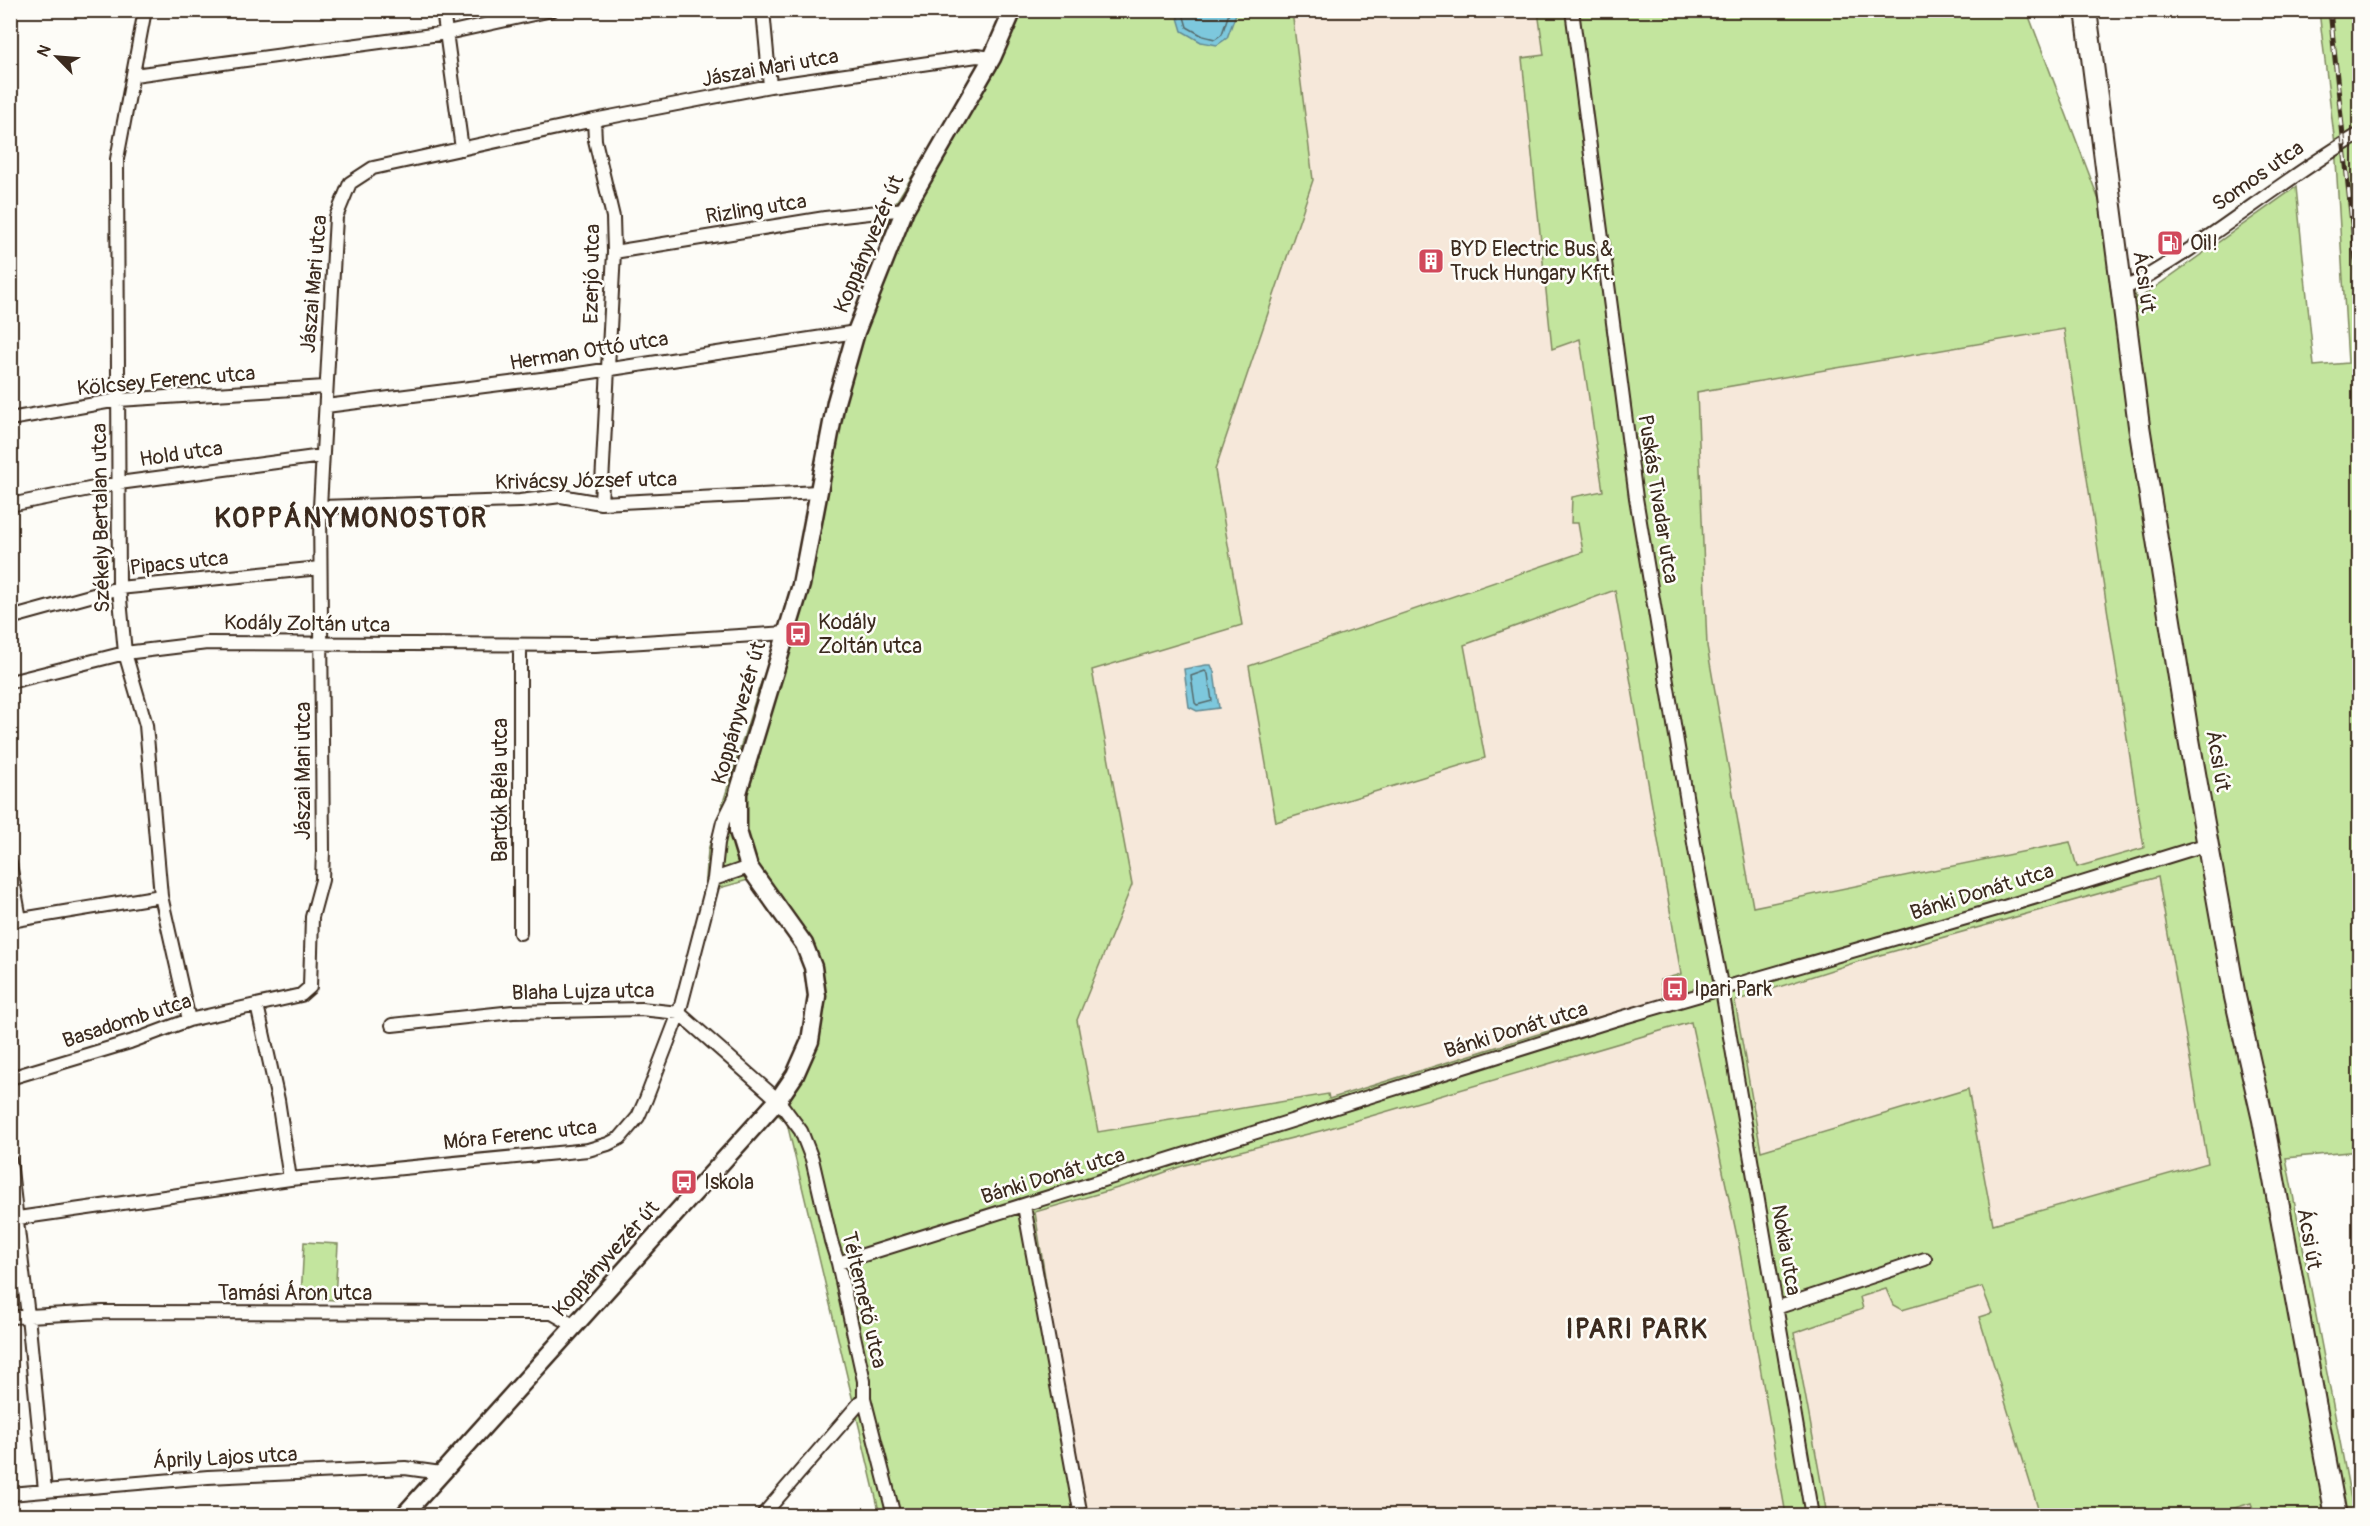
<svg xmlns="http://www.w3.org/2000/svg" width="2370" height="1526" font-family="Pangolin,sans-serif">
	<rect width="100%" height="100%" fill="#fdfcf7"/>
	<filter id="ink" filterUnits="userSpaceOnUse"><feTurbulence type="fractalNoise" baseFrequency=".0167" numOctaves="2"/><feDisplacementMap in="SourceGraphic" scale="12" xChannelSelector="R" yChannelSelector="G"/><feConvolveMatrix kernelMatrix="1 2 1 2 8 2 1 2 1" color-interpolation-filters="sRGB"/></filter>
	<g filter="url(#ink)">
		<path fill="#f6e8da" d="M1292,11h246l6,44 -22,3 30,290 28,-9 23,152 -32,32h7l6,29 -334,114 214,-21 151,-55 56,322 -1,7 11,55 -17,25 -129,36 -206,64 -1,-5 -231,38 -20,-112 55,-135 -40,-215 149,-45 -26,-155 98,-290z
			M2064,329l80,519 -67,19 -7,-25 -317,65 -46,-261 -10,-254z
			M2158,877l50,286 -216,61 -24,-135 -208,62 -25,-150 131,-42z
			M1691,1022l47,219 48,274h-701l-50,-303 100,-29 50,-18 135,-34z
			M1982,1287l10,26 -12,4 60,198h-213l-33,-182 69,-24 -4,-12 27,-9 7,17 9,5z
			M2252,1503l3,12 -43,1z"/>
		<path fill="#c3e59e" stroke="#7f885e" stroke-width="1.5" fill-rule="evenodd" d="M1006,11h286l21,169 -98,290 27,155 -150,45 40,215 -55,135 21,112 230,-38 1,5 206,-64 129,-36 -4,-19 21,-6 -66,-384 -151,55 21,113 -209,64 -27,-156 334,-114 -5,-29h-7l1,-26 31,-6 -23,-152 -28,10 -30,-291 22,-3 -6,-44h489l110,289 159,-113 18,179 34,-3 -13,-219 -16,-133h37l4,30 -1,1110 -73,7 68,357h-99l-4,-12 -39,12h-135l-3,-7 -25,7h-9l-61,-198 13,-4 -10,-26 -80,23 -9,-5 -7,-16 -26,8 3,12 -69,24 33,182h-41l-48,-274 -47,-219 -371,109 -135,34 -50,18 -100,29 25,162 25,141h-205l-93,-392 -23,-21c9,-10 20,-20 28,-31 21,-31 25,-92 6,-124 -14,-24 -34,-45 -50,-67l-43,12 3,-42 51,-162 30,-76 31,-177 24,-89 52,-144 84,-134zM2064,329l80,519 -67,19 -7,-25 -317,65 -46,-261 -10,-254zM2158,877l50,286 -215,61 -25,-135 -207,62 -26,-150 131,-42z
			M304,1242l34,2 -3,56 -34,-2z"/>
		<path fill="#7dc8dd" stroke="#638991" stroke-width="1.5" d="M1176,11v-1l61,1 -10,27 -10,7 -16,-3 -19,-11z
			M1206,665h5l3,7 5,36 -22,3 -8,-4 -5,-38z"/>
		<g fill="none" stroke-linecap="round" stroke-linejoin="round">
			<path stroke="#55696a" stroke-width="1.5" d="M1182,10l5,17 16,9 12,3 7,-5 8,-24
				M1205,671l3,3 4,27 -15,4 -2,-2 -4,-27z"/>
			<defs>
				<path id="street" d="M145,10l-28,149 2,429 6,65 21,72 15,171 28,124
					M443,10l19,139
					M763,10l7,76
					M1572,10l64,488 60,357 26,135 90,526
					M134,75l313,-42 105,-23
					M594,120l1,20 18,77 1,35 -13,251
					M614,252l211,-34 80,-9
					M2120,291c85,-44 157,-109 240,-157
					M326,406l239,-30 291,-44
					M10,419l108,-19 207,-13
					M10,505l109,-22 203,-27
					M320,507l200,-6 41,-5 40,7 217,-11
					M10,618l109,-30 201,-20
					M10,682l115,-29 82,-10 388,2 192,-12
					M10,864l10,55
					M714,879l35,-12
					M10,921l151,-25
					M520,933v-287
					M257,1005l21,95 12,79
					M392,1025l121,-13 128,-3 38,4 99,87 23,31 11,28 19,82 7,22 26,118v17l30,118
					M10,1078l120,-36 59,-22 112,-25 9,-8 2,-70 10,-37 1,-29 -3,-344 16,-290 14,-34 23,-15 221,-48 176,-34 207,-30 15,2
					M10,1161l18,155 17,174
					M1024,1206l57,310
					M18,1218l272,-39 298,-29 20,-6 12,-6 18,-21 8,-18 33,-86 35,-134 4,-36 5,-21 13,-26
					M838,1263l779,-244 387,-112 204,-63
					M1776,1308l149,-49
					M10,1317l93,-5 449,1 23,13
					M10,1494l198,-17 197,-9 36,5
					M762,1516l102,-118"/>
				<path id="secondary" d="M403,1516l375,-416 17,-25 15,-34 7,-45 -4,-29 -9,-23 -55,-77 -11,-36v-38l63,-208 35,-183 20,-70 49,-123 87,-151 21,-48"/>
				<path id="primary" d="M2086,10l53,416 49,308 47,263 28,123 73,396"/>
			</defs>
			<use href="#street" stroke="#3b2a1e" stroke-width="16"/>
			<use href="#secondary" stroke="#3b2a1e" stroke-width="21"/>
			<use href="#primary" stroke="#3b2a1e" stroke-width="24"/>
			<use href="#street" stroke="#fdfcf7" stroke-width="12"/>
			<use href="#secondary" stroke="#fdfcf7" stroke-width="16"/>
			<use href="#primary" stroke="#fdfcf7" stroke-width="20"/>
			<defs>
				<path id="rail" d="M2330,10l30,291"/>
			</defs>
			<use href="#rail" stroke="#3b2a1e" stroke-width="5"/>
			<use href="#rail" stroke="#fdfcf7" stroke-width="3" stroke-dasharray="9" stroke-linecap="butt"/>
		</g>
	</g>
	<defs>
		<symbol id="fuel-square" viewBox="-11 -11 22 22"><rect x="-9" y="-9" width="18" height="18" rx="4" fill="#d1495b" stroke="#fdfcf7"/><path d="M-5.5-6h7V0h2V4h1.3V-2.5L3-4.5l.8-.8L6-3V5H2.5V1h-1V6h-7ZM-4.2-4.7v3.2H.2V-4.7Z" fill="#fff"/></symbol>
		<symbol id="building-square" viewBox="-11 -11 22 22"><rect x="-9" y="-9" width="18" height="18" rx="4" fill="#d1495b" stroke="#fdfcf7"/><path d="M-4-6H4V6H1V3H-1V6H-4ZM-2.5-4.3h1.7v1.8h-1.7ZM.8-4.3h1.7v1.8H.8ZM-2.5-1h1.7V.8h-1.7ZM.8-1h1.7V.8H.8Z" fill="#fff"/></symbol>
		<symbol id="bus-square" viewBox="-11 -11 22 22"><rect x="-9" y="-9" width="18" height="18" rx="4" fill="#d1495b" stroke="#fdfcf7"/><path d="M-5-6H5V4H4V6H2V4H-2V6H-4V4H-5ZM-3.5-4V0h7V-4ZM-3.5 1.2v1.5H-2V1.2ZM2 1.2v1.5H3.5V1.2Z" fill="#fff"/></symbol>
	</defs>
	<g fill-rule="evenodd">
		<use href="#fuel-square" x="2155" y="228" width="30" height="30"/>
		<use href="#building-square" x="1416" y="246" width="30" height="30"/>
		<use href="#bus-square" x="783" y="619" width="30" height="30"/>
		<use href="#bus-square" x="1660" y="974" width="30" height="30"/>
		<use href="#bus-square" x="669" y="1167" width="30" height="30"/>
	</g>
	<g text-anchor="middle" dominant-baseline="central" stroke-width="5" stroke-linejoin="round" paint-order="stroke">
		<g font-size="21" fill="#3b2a1e" stroke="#fdfcf7">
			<text transform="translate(770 68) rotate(-10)">Jászai Mari utca</text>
			<text transform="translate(2258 176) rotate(-35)">Somos utca</text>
			<text transform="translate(756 209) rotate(-9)">Rizling utca</text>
			<text transform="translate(869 244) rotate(-67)">Koppányvezér út</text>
			<text transform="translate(592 274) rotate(-89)">Ezerjó utca</text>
			<text transform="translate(2144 282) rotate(82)">Ácsi út</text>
			<text transform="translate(314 284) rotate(-85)">Jászai Mari utca</text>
			<text transform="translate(589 351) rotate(-9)">Herman Ottó utca</text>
			<text transform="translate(166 381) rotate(-5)">Kölcsey Ferenc utca</text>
			<text transform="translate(181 454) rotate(-8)">Hold utca</text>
			<text transform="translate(586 481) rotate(-1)">Krivácsy József utca</text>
			<text transform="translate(1658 499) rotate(81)">Puskás Tivadar utca</text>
			<text transform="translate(101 518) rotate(-91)">Székely Bertalan utca</text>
			<text transform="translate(179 563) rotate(-6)">Pipacs utca</text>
			<text transform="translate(307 624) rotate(1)">Kodály Zoltán utca</text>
			<text transform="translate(739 713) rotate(-74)">Koppányvezér út</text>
			<text transform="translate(2218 761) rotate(80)">Ácsi út</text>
			<text transform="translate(303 771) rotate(-90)">Jászai Mari utca</text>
			<text transform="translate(500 790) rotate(-90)">Bartók Béla utca</text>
			<text transform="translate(1982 892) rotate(-17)">Bánki Donát utca</text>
			<text transform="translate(583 992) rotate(-1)">Blaha Lujza utca</text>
			<text transform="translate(127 1021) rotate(-18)">Basadomb utca</text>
			<text transform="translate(1516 1030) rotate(-17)">Bánki Donát utca</text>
			<text transform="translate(520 1135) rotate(-6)">Móra Ferenc utca</text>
			<text transform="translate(1053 1176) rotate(-17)">Bánki Donát utca</text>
			<text transform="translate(2309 1239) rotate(80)">Ácsi út</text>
			<text transform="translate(1786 1250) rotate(80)">Nokia utca</text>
			<text transform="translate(606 1259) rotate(-48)">Koppányvezér út</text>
			<text x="295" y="1293">Tamási Áron utca</text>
			<text transform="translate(864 1300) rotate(77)">Téltemető utca</text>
			<text transform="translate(225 1458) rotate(-3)">Áprily Lajos utca</text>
		</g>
		<g font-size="21" fill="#3b2a1e" stroke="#fdfcf7" text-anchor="start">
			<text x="2190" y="243">Oil!</text>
			<text x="1450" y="249">BYD Electric Bus &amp;<tspan x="1450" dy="24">Truck Hungary Kft.</tspan></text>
			<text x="818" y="622">Kodály<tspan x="818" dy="24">Zoltán utca</tspan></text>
			<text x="1694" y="989">Ipari Park</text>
			<text x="704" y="1182">Iskola</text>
		</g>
		<g font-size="27" font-weight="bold" letter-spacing="1.5" fill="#3b2a1e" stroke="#fdfcf7">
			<text x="351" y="518">KOPPÁNYMONOSTOR</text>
			<text x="1637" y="1329">IPARI PARK</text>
		</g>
	</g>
	<rect width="2370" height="1526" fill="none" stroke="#fdfcf7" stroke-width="36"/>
	<rect x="18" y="18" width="2334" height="1490" fill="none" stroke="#3b2a1e" stroke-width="2" filter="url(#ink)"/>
	<g transform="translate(57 57) rotate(295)" stroke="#fdfcf7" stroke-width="4.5" paint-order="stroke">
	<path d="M0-4.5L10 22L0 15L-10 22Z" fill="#3b2a1e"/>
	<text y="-9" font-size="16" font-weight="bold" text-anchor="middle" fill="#3b2a1e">N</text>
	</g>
</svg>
